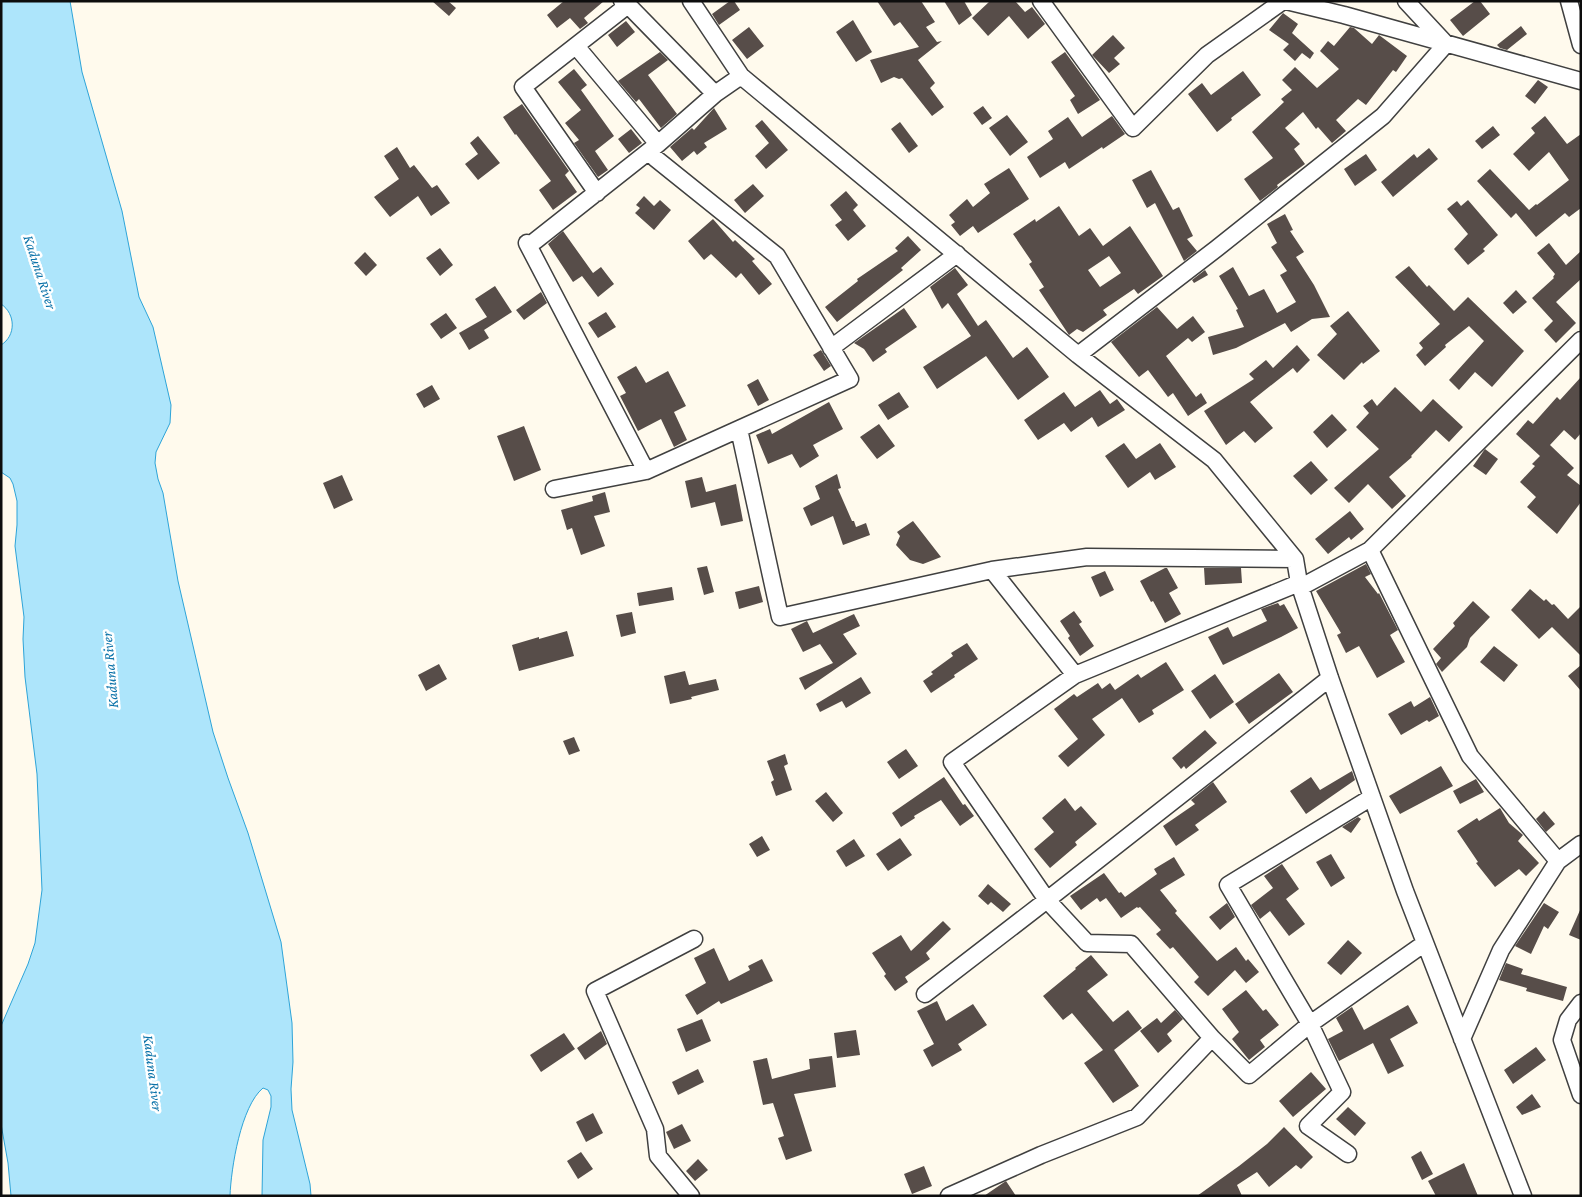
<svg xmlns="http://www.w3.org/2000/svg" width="1582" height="1197" font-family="'Crimson Pro',serif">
	<rect width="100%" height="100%" fill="#fffaed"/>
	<path fill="#ade5fb" stroke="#2ea4d8" d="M1,1h69l12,71 40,139 17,86 14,30 18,78 -1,18 -14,29 -1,11 3,16 5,14 15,88 35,151 15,46 20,55 33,109 11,81 1,39 -2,27 1,21 18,74 1,12h-49l1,-56 8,-33v-11l-3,-6 -5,-2c-22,18 -32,80 -33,108h-219l-3,-33 -7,-39v-98l27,-62 7,-21 7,-53 -5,-116 -12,-97 -2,-38 1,-22 -9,-71 2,-21v-24l-4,-17 -3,-6 -9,-6v-127c15,-9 15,-31 0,-41z"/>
	<path fill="#574d49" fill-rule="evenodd" d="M432,1h16l8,7 -7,8z
		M564,1h40l-20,17 4,5 -8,6 -10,-11 -13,10 -10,-13z
		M730,1h4l6,9 -21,15 -7,-11z
		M877,1h44l14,21 -9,5 11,15 5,-1 -24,19 17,23 -5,5 14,19 -12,9 -30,-38 -3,1 -5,-2 -13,6 -11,-23 49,-13 -19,-25 -6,4z
		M944,1h20l8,14 -13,10z
		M990,1h25l10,11 7,-5 13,17 -17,15 -19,-23 -21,20 -16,-18z
		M1475,1h5l10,13 -27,22 -13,-16z
		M1283,13l15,11 -6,9 22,20 -4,6 -8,-6 -7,8 -12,-11 6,-6 -20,-14z
		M853,20l19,32 -16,10 -20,-30z
		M626,21l9,11 -18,15 -9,-12z
		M1521,26l6,8 -20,16 -7,-2 -3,-3z
		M749,27l15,19 -17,13 -15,-19z
		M1350,27l4,1 18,16 7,-9 28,21 -11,16 -3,-2 -27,35 -8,-6 -22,21 10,11 -14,12 -14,-16 -2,2 -13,-17 -18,16 15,16 -6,5 11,15 -28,21 1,2 -18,14 -16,-22 29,-21 -21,-26 32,-30 -3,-3 11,-9 -10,-10 13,-13 22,21 22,-19 -19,-18 8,-10 6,5z
		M1113,35l12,13 -11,10 6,6 -11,9 -17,-18z
		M660,52l8,8 -20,15 29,39 -16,14 -22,-29 -3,3 -18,-21z
		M1065,52l35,48 -22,14 -8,-14 5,-4 -24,-34z
		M574,69l13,16 -6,5 33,46 -19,15 13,19 -10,7 -24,-34 5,-3 -14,-17 16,-13 -23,-28z
		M1243,71l18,24 -30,23 1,2 -15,12 -29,-38 14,-11 9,12z
		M1538,80l10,7 -13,17 -10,-8z
		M522,104l47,67 -4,4 12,17 -24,18 -14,-20 12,-9 -35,-47 -1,1 -12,-18z
		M983,106l9,12 -10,7 -9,-12z
		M714,108l13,21 -23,14 3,4 -10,8 -3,-4 -12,10 -12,-14 22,-19 2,2z
		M1007,115l21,27 -18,14 -21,-28z
		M1112,116l13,18 -22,15 -1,-2 -33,22 -4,-7 -25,16 -13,-21 26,-18 -5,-8 20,-14 14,20z
		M1545,116l22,28 14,-10v74l-12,9 -4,-4 -29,24 -20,-24 -5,5 -34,-37 13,-12 39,41 7,-6 1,1 32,-25 -20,-28 -20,19 -16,-17 22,-21 -4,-5z
		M762,120l26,30 -22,19 -11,-13 14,-13 -14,-17z
		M900,122l18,24 -9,7 -18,-24z
		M1493,126l7,9 -18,14 -7,-8z
		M631,129l11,14 -13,10 -11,-14z
		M478,136l22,27 -22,17 -13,-16 13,-10 -8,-11z
		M397,147l13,21 4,-3 18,23 5,-3 13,18 -19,13 -13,-20 -28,21 -16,-20 25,-18 -15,-23z
		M1429,148l9,11 -45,38 -12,-15 33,-28 3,4z
		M1366,154l11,16 -22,16 -11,-17z
		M1009,168l20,31 -51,34 -5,-7 -13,10 -9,-11 4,-3 -6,-7 18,-16 6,8 17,-14 -6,-9z
		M1151,170l22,40 6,-3 14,29 -6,3 10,12 -13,10 -29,-58 -8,5 -15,-28z
		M753,184l11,12 -19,17 -11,-13z
		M846,191l12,14 -5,5 13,16 -18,15 -13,-16 7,-5 -12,-15z
		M644,196l10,10 6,-6 11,10 -17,20 -19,-17 5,-5 -4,-3z
		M1468,200l30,35 -15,14 2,2 -17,14 -14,-16 14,-15 -21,-25 10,-8 4,5z
		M1059,206l20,30 11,-8 13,18 27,-20 33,50 -25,18 -4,-5 -31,21 4,5 -24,17 -6,-3 -8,6 -30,-45 5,-3 -15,-23 3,-2 -19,-28 22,-15 1,3zM1109,256l12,17 -21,14 -12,-17z
		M1285,214l8,16 -3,1 14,21 -8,5 18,28 16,32 -18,2 -21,13 -6,-9 -49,25 -23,7 -5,-18 36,-10 -8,-17 2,-1 -19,-33 14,-9 16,29 15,-7 13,24 19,-11 -16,-27 7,-4 -16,-24 6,-4 -10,-19z
		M713,219l20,23 2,-2 20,19 -3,2 20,23 -13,11 -18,-22 -5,5 -25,-24 -7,6 -16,-19z
		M563,231l30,42 8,-6 13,17 -16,13 -16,-21 -9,6 -25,-38z
		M908,236l13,14 -20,18 2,2 -66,52 -12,-15 33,-26 -1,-2 41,-28 -3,-3z
		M1549,243l17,22 15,-14v28l-25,23 20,21 -20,20 -12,-13 9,-9 -21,-23 22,-20 -1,-1 2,-3 -18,-21z
		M440,248l13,17 -13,11 -14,-18z
		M365,252l12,13 -11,11 -12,-13z
		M1409,266l18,21 2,-2 25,26 14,-14 56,54 -32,36 -17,-15 -16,18 -10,-10 35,-39 -15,-15 -24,19 1,2 -21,19 -9,-11 7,-7 -4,-5 21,-19 -45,-47z
		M955,268l13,17 -11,9 21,32 8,-6 27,38 14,-11 22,30 -31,23 -32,-44 -49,33 -14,-22 48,-31 -23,-33 -6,6 -12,-22z
		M1205,270l3,5 -14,8 -2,-3z
		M495,286l17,26 -28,18 5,8 -20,12 -10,-17 28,-16 -12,-18z
		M1516,290l11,12 -14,12 -10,-11z
		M541,292l6,11 -23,17 -8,-10z
		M1157,307l20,22 16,-13 12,16 -13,10 -4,-4 -22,18 30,41 5,-4 6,10 -19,13 -15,-23 -5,4 -20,-27 -9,7 -28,-35z
		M904,308l13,19 -32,22 2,3 -14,10 -9,-13 -10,-6z
		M1348,311l32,40 -17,13 -1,-2 -18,18 -27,-25 20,-21 -7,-8z
		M606,312l10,15 -18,11 -10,-15z
		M446,313l11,15 -16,11 -11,-15z
		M1297,345l13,15 -13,13 -4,-5 -43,34 23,26 -18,15 -11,-12 -18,14 -22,-34 50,-32 -5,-5 17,-14 7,8z
		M821,350l10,16 -7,5 -11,-16z
		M636,366l10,17 22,-12 18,35 -12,6 13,28 -13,7 -13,-28 -23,12 -18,-35 6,-3 -9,-16z
		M1581,377v56l-6,7 -11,-10 -14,15 24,23 -7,7 14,11v16l-24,32 -30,-27 9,-10 -16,-15 15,-16 -3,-2 8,-8 -24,-22 12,-14 5,4 24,-27 3,3z
		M758,379l11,21 -11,6 -11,-21z
		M432,385l8,14 -16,9 -8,-14z
		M1395,387l26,25 12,-13 30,28 -14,15 -13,-12 -25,26 1,1 -23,20 17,19 -14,13 -24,-25 -19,19 -15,-15 45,-39 -23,-22 13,-14 -6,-7 9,-7 5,7z
		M1100,390l10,14 7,-5 8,11 -27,17 -6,-10 -21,15 -7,-9 -26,17 -14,-20 40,-28 11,15z
		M899,392l10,15 -21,13 -10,-15z
		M829,402l14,27 -30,16 6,11 -19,12 -8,-14 -24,10 -12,-29 14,-6 2,5z
		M1332,414l15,16 -20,18 -14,-16z
		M879,424l16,22 -18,13 -17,-22z
		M524,426l17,44 -27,11 -17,-45z
		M1124,443l12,16 24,-16 16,24 -21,13 -5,-8 -22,16 -23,-32z
		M1485,449l13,10 -12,16 -13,-9z
		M1311,461l17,19 -17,15 -18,-19z
		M837,474l4,14 -3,1 14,32h2l2,6 10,-4 4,12 -27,10 -10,-29 -22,10 -8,-18 17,-9 -5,-13z
		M342,475l11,25 -19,9 -11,-26z
		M702,477l4,15 30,-8 7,37 -22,5 -6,-24 -24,6 -6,-27z
		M605,492l5,20 -16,4 11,30 -24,9 -9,-27 -5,2 -6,-20 32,-9 -1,-5z
		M1350,511l14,18 -13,11 -2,-3 -21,17 -13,-15z
		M913,521l28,36 -18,7 -13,-4 -14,-15 4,-9 -3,-4z
		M1366,564l5,10 -6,3 13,17 1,-1 19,37 -8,5 15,27 -28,16 -18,-32 -13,7 -9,-18 4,-2 -25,-42z
		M707,566l7,26 -10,3 -7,-27z
		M1165,568h2l11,20 -9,5 12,21 -16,9 -12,-22 -2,1 -11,-21z
		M1204,568h37l1,15 -37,2z
		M1105,571l9,19 -14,7 -9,-20z
		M759,586l4,16 -24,7 -4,-17z
		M672,587l2,13 -35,6 -2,-13z
		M1530,589l14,12 2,-2 6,6 2,-1 14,15 13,-13v50l-29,-29 -13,12 -28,-29z
		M1473,601l17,16 -20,21 -3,9 -25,25 -6,-8 5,-6 -8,-9 22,-23 -2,-3z
		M1278,603l2,3 4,-2 14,24 -17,9 -58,28 -15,-28 20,-10 5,10 34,-16 -6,-12z
		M1074,611l8,11 -3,2 15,22 -14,10 -12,-18 2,-2 -10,-15z
		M632,612l4,21 -15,4 -5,-22z
		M854,614l6,12 -17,8 14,20 -52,36 -6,-12 34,-15 -13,-19 -17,8 -12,-23 16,-8 6,12z
		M567,631l7,25 -55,15 -7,-26 27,-8v2z
		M967,643l11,16 -24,16 1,2 -24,16 -8,-12 10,-7 -2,-2 22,-16 -2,-3z
		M1494,646l24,19 -14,17 -24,-20z
		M1166,662l18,28 -32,20 2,4 -15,9 -17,-25 -30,21 13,16 -37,32 -10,-11 20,-17 -24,-30 20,-15 3,3 21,-14 4,6 8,-6 5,7 23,-16 3,4z
		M439,664l8,15 -21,12 -8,-16z
		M1581,665v26l-13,-15z
		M685,671l4,14 27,-6 3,11 -28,7 1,2 -22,5 -6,-28z
		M1279,673l14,19 -44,32 -14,-20z
		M1215,674l19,28 -24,17 -19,-28z
		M861,677l10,16 -25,15 -4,-7 -22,11 -4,-8z
		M1430,697l9,19 -10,6 -2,-2 -26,15 -13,-21 23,-13 3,6z
		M1205,730l12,13 -31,26 -2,-3 -3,3 -9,-11z
		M574,737l6,14 -11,4 -6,-14z
		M906,749l12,17 -19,13 -12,-17z
		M785,754l3,10 -4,2 8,24 -16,6 -5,-14 3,-2 -7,-19z
		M1441,766l12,20 -53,28 -11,-18z
		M1352,771l3,9 -49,34 -16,-23 21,-14 9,13z
		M944,777l19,28 2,-1 9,12 -14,10 -19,-26 -27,16 1,2 -14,9 -9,-14z
		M1476,779l8,13 -24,12 -7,-13z
		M1213,782l14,20 -32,23 4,5 -23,16 -13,-20 32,-22 -4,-4z
		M826,792l17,21 -10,9 -18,-21z
		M1065,798l10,13 6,-5 16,18 -22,18 2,3 -27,23 -16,-19 20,-17 -12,-14z
		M1500,808l9,15 14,12 -5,6 21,22 -13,13 -7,-7 -24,18 -19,-24 2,-1 -21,-31 20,-13 2,3z
		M1544,811l11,13 -9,8 -10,-13z
		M1358,817l3,2 -10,14 -9,-6z
		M762,836l8,14 -13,7 -8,-13z
		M900,838l12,17 -24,16 -12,-17z
		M854,839l11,17 -19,11 -10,-16z
		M1331,854l14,24 -14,9 -15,-25z
		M1174,857l11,18 -25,15 17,21 -2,2 42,48 19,-14 10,14 2,-2 11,13 -13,11 -11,-13 -27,26 -14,-14 5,-5 -26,-30 -3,2 -14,-15 5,-4 -21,-23 -2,1 -1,-1 -16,11 -15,-20 -6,4 -3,-4 -16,12 -11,-14 34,-23 15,20 2,-1 4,5 32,-23 -3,-5z
		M1282,864l17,25 -13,10 19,25 -16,12 -19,-25 -10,8 -9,-14 22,-17 -9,-12z
		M988,884l23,20 -8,8 -12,-10 -3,3 -10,-9z
		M1227,903l8,14 -15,13 -11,-13z
		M1544,903l15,9 -11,17 -4,-3 -13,28 -16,-8z
		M1581,908v32l-12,-5z
		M943,921l8,8 -25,24 4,6 -25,18 3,5 -13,9 -11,-15 2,-2 -14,-21 29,-18 10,16z
		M1348,940l14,13 -21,22 -14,-12z
		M714,948l15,33 21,-11 -2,-4 14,-7 11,22 -52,23 -2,-3 -22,14 -12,-20 21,-12 -12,-25z
		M1091,955l17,20 -21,16 26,31 15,-12 14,18 -28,22 25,36 -26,17 -29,-40 19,-13 -31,-37 -9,7 -20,-24 33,-27 -1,-1z
		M1506,963l17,6 -2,5 46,13 -4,14 -37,-10 1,-3 -28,-8z
		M1246,990l17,21 3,-2 13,16 -19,15 5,7 -16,13 -17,-21 7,-7 -17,-23z
		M937,1001l9,20 27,-17 14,21 -29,19 4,6 -30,17 -9,-17 11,-6 -17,-33z
		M1408,1005l10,18 -28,16 14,27 -16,8 -15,-31 -34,18 -11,-22 15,-8 -7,-13 16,-11 12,23z
		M1175,1010l8,9 -16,15 5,7 -14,12 -18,-22 17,-13 4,5z
		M702,1019l9,22 -25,11 -9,-23z
		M856,1030l4,25 -23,3 -3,-25z
		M601,1031l6,13 -22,16 -8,-12z
		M564,1033l11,16 -34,23 -11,-17z
		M1536,1047l10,13 -33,24 -9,-14z
		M832,1056l4,31 -42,7 18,57 -26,9 -8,-22 6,-2 -11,-33 -10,2 -10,-44 14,-3 5,21 38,-10 -1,-10z
		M698,1069l6,13 -26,13 -6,-13z
		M1311,1072l15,17 -33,28 -14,-16z
		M1532,1094l9,13 -19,8 -6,-8z
		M1348,1107l18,16 -11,13 -19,-17z
		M593,1113l10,20 -17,9 -10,-20z
		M682,1124l9,17 -17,8 -8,-17z
		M1284,1127l29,30 -12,12 -5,-4 -27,22 -12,-15 -20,13 5,11h-45l42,-30 28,-22z
		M1421,1151l12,23 -11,6 -11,-23z
		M581,1152l12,17 -15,10 -11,-18z
		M698,1159l10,11 -13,11 -9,-10z
		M1464,1163l14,33h-42l-8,-15z
		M924,1166l8,20 -20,8 -8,-20z
		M1006,1181l10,15h-32l19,-13z"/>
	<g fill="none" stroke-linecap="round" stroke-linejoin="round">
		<defs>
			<path id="street" d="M622,1l6,4 87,89
				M691,1l50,75 337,279 136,105 81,99 4,24 31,95 75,213 118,305
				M1041,1l92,127 74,-73 76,-54
				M1286,1l58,14 237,66
				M1569,1l12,44
				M576,46l82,98
				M655,158l122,98 73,123 -111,50
				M597,193l-74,-106 105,-82
				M535,241l123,-97 57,-50 26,-18
				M527,243l119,228
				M831,348l126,-94
				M1078,355l138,-106 167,-133 63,-72 -40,-43
				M554,489l92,-18 93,-42 41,188 212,-47 83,105 224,-92
				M1370,550l100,206 88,105
				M992,570l95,-13 208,2
				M1301,587l69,-37 211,-210
				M1075,675l-123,87 95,138 283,-222
				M1372,797l-144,88 82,139 115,-81
				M925,994l122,-94 40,43 44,1 81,94 -75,79 -96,38 -92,41
				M1581,1003l-13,17 -6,20 19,55
				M1212,1038l37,37 61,-51 32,68 -34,34 40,28
				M1462,1039l39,-89 57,-89 23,-17
				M691,1196l-33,-40 -3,-27 -60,-138 99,-52"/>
		</defs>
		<use href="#street" stroke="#404040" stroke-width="19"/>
		<use href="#street" stroke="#fff" stroke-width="16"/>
	</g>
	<g text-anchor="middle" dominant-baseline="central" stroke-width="5" stroke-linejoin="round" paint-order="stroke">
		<g font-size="15" font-style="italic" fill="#0c73a9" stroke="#fff">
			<text transform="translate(40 272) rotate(72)">Kaduna River</text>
			<text transform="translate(110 670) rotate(-95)">Kaduna River</text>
			<text transform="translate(153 1073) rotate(83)">Kaduna River</text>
		</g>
	</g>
	<rect width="1582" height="1197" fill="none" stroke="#0d0d0d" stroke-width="5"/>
</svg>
